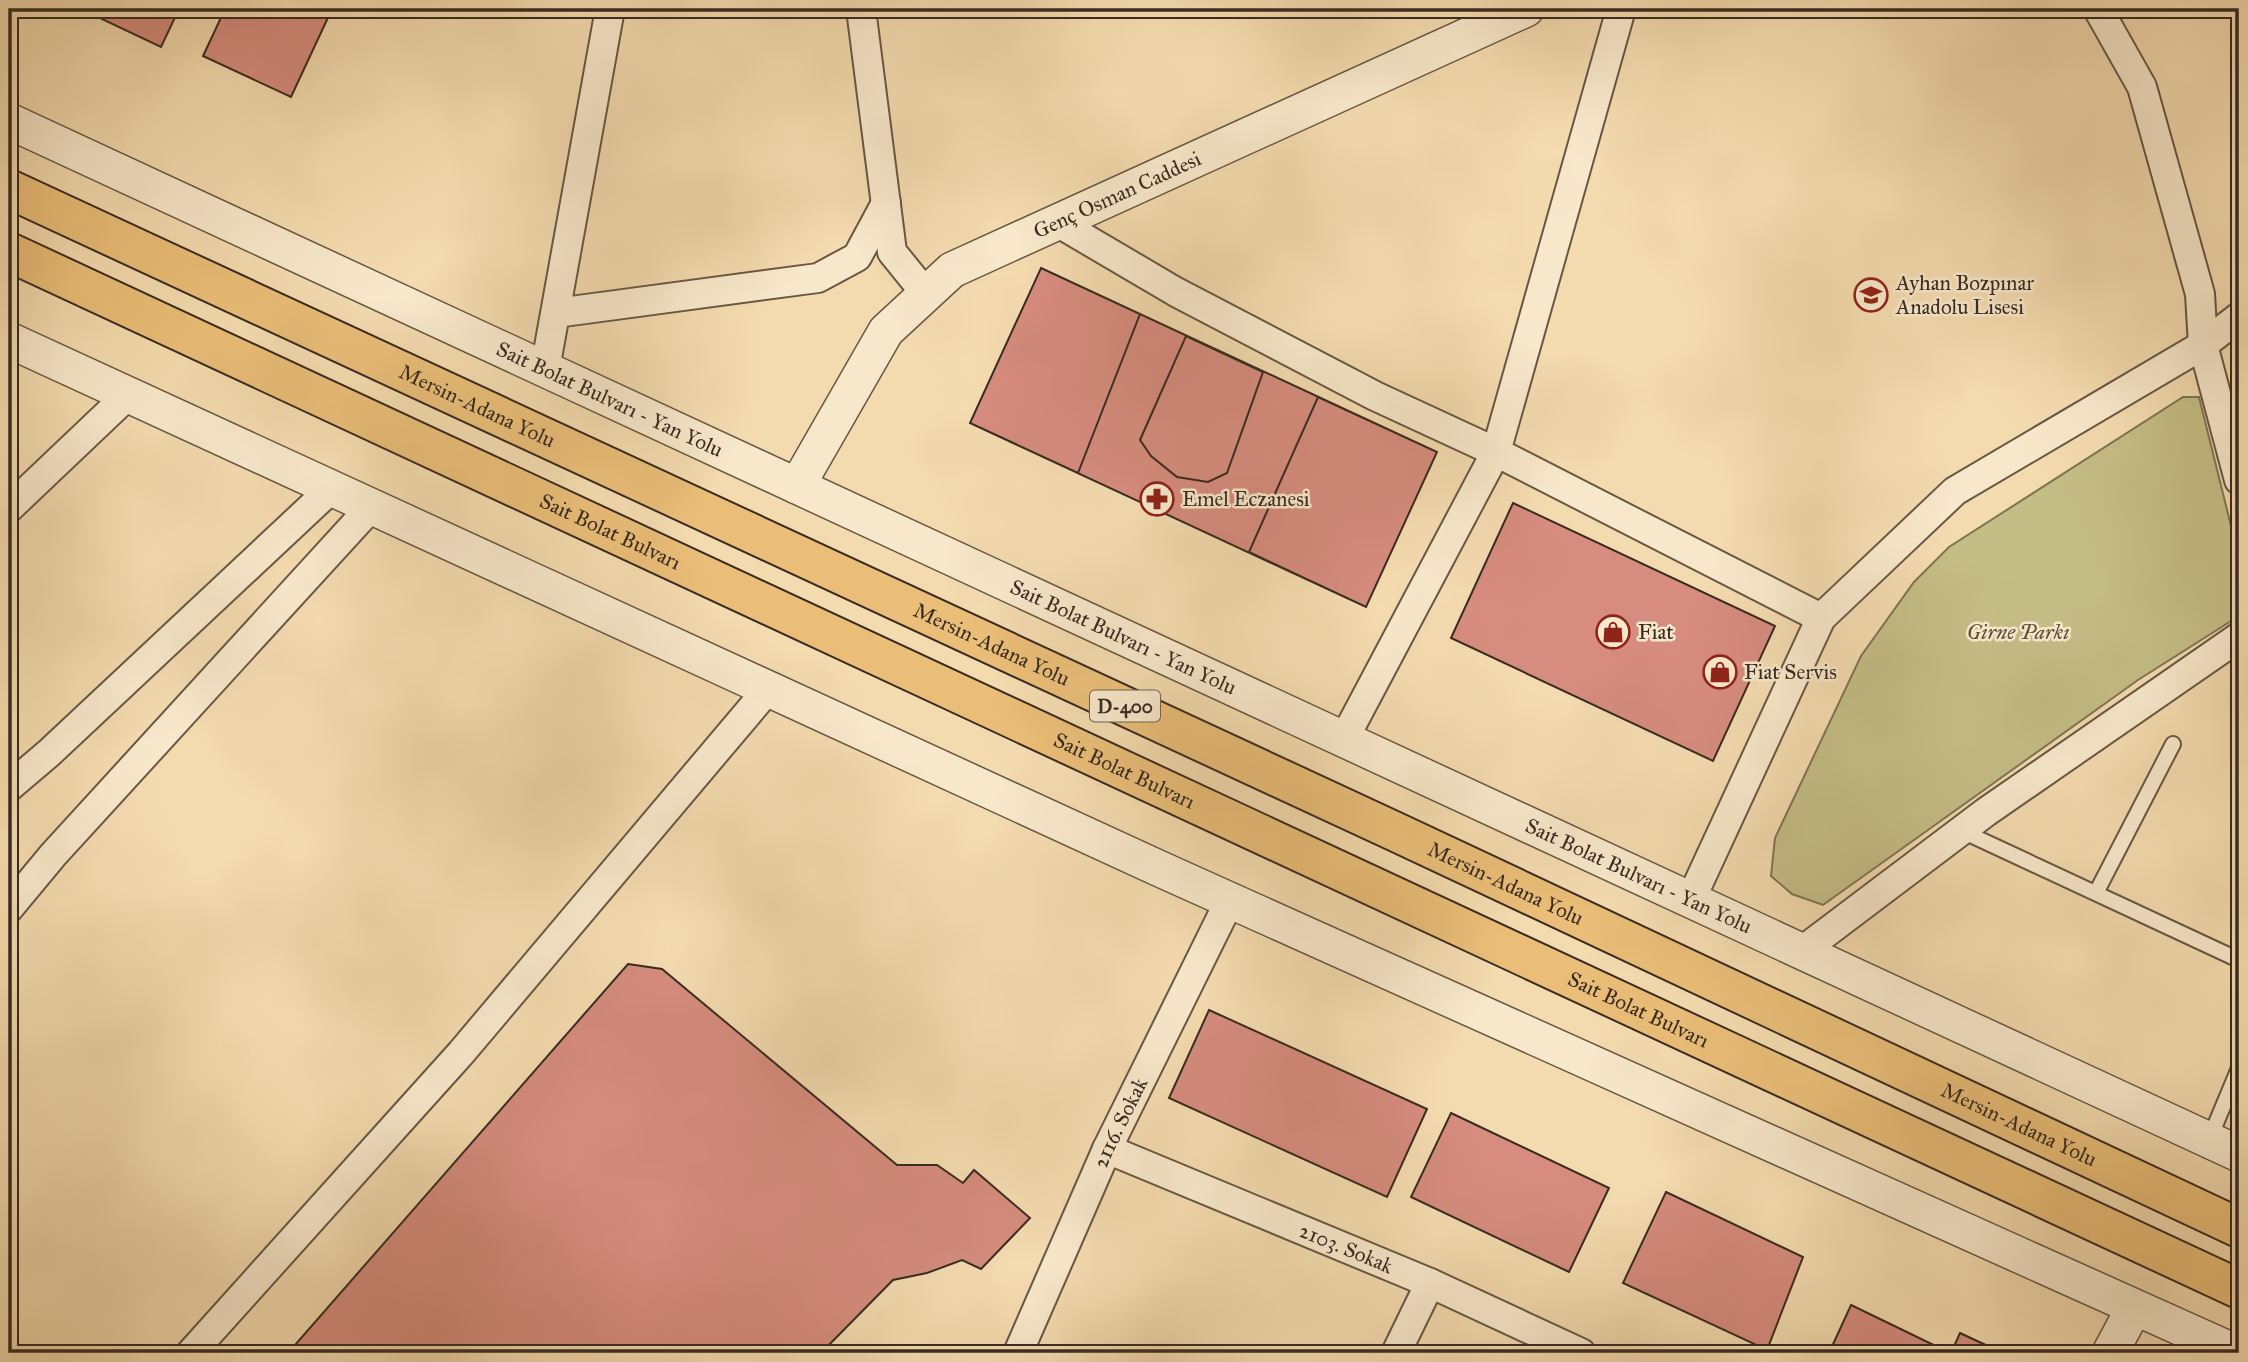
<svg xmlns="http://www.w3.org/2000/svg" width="2248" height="1362" font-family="'IM FELL Great Primer',serif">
	<rect width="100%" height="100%" fill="#f4dbaf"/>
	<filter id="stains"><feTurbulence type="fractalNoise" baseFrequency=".00286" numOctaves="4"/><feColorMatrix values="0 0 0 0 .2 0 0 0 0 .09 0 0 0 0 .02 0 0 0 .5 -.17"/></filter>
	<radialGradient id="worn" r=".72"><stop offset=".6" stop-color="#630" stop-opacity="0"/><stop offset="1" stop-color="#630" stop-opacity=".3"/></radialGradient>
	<path fill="#c4bd85" stroke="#7e7454" stroke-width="2" d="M2183,397h16l40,161v58l-101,64 -315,225 -31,-11 -21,-18 4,-38 86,-182 53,-74 35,-35z"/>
	<path fill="#d68c7e" stroke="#382b22" stroke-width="2" d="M88,9h91l-18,38 -74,-35z
		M225,9h107l-41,88 -88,-41z
		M1041,268l396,184 -71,155 -396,-184z
		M1041,268l99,46 -62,159 -108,-50z
		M1186,336l77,36 -36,101 -19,9 -31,-5 -26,-21 -11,-16z
		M1318,397l119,55 -71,155 -117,-55z
		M1513,503l262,123 -62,135 -262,-123z
		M628,964l34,5 235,196h40l26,18 11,-13 56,48 -49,51 -19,-9 -35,13 -34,7 -72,73h-533z
		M1209,1010l218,99 -40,88 -218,-99z
		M1451,1113l158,75 -40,84 -158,-75z
		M1666,1192l137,65 -36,93 -144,-67z
		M1851,1305l91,44 -2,4h-111z
		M1960,1333l43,20h-52z"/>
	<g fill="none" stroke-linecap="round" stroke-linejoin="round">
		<defs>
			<path id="service" d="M1962,831l277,129
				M2096,893l77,-149
				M2209,1140l30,-72"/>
			<g id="minor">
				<path d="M861,9l31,243 34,42"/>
				<path d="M2098,9l44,78 58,207 3,51 36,135"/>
				<path d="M1057,222l119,70 199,104 121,56 325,166"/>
				<path d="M556,313l262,-35 39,-21 29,-54"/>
				<path d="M545,369l65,-360"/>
				<path d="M9,508l120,-114"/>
				<path d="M1344,739l152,-287 125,-443"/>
				<path d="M9,787l40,-34 284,-266"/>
				<path d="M1691,899l130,-281 134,-127 248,-146 36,-28"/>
				<path d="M9,908l44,-53 319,-349"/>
				<path d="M1802,951l184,-139 253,-175"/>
				<path id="s1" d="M1107,1149l323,134 151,70"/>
				<path d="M191,1353l270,-300 308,-365"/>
				<path id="s2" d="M1018,1353l89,-204 124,-251"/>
				<path d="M1396,1353l34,-70"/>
			</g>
			<g id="tertiary">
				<path id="s3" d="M9,121l2230,1033"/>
				<path d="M9,340l1149,528 1079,485"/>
				<path id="s4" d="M797,486l89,-155 66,-61 574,-261"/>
				<path d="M2110,1353l24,-45"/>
			</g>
			<g id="trunk">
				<path id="s5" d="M9,189l1387,643 843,396"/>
				<path id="s6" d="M9,252l2230,1037"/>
			</g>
		</defs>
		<use href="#service" stroke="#675745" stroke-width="18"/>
		<use href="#minor" stroke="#675745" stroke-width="32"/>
		<use href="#tertiary" stroke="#675745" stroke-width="38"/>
		<use href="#trunk" stroke="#382b22" stroke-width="42"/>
		<use href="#service" stroke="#f8e8cb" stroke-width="14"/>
		<use href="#minor" stroke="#f8e8cb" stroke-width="28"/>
		<use href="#tertiary" stroke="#f8e8cb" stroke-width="35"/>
		<use href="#trunk" stroke="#eabe78" stroke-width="38"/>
	</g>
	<defs>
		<symbol id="school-ring" viewBox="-11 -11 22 22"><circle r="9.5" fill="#f8e8cb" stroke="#8f2418" stroke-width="1.5"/><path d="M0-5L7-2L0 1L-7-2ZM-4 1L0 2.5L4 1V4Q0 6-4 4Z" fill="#8f2418"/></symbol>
		<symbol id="pharmacy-ring" viewBox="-11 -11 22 22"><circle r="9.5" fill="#f8e8cb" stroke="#8f2418" stroke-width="1.5"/><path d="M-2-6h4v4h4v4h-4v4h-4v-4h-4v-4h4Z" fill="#8f2418"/></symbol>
		<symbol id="shop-ring" viewBox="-11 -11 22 22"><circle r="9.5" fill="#f8e8cb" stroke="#8f2418" stroke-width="1.5"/><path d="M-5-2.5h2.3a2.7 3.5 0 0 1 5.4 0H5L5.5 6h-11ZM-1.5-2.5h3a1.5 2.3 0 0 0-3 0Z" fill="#8f2418"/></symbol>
	</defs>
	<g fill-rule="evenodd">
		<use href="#school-ring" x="1852" y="276" width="38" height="38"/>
		<use href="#pharmacy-ring" x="1138" y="480" width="38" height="38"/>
		<use href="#shop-ring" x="1594" y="613" width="38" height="38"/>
		<use href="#shop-ring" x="1701" y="653" width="38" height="38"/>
	</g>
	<g text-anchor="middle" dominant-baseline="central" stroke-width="5" stroke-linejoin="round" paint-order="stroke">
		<rect fill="#f8e8cb" stroke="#726455" stroke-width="2" x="1090" y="690.5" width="70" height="31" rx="5"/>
		<g font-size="19" font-weight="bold" fill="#382b22">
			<text x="1125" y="706">D-400</text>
		</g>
		<g font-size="21" fill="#382b22" stroke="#f8e8cb">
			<text stroke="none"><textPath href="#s4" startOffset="450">Genç Osman Caddesi</textPath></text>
			<text stroke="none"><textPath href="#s3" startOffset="662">Sait Bolat Bulvarı - Yan Yolu</textPath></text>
			<text stroke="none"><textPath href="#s5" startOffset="516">Mersin-Adana Yolu</textPath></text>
			<text stroke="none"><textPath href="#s6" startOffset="663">Sait Bolat Bulvarı</textPath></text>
			<text stroke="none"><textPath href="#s3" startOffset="1228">Sait Bolat Bulvarı - Yan Yolu</textPath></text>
			<text stroke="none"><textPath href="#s5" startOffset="1083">Mersin-Adana Yolu</textPath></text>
			<text stroke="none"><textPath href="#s6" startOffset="1230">Sait Bolat Bulvarı</textPath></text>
			<text stroke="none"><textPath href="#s3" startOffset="1796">Sait Bolat Bulvarı - Yan Yolu</textPath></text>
			<text stroke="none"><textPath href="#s5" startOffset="1650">Mersin-Adana Yolu</textPath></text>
			<text stroke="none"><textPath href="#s6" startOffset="1797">Sait Bolat Bulvarı</textPath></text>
			<text stroke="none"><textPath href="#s2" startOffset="252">2116. Sokak</textPath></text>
			<text stroke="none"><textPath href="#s5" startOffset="2217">Mersin-Adana Yolu</textPath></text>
			<text stroke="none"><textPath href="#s1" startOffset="259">2103. Sokak</textPath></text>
		</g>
		<g font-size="21" fill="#382b22" stroke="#f8e8cb" text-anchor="start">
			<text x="1896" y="283">Ayhan Bozpınar<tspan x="1896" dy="24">Anadolu Lisesi</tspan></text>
			<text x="1182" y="499">Emel Eczanesi</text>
			<text x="1638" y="632">Fiat</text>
			<text x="1744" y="672">Fiat Servis</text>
		</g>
		<g font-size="21" font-style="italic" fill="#5b503b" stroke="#f8e8cb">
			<text x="2018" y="632">Girne Parkı</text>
		</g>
	</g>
	<rect width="2248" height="1362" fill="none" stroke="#f4dbaf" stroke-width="35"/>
	<rect x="10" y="10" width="2227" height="1341" fill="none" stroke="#382b22" stroke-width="3.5"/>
	<rect x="18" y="18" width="2213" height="1327" fill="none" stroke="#382b22" stroke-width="2"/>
	<rect width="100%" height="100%" filter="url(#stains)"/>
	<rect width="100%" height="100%" fill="url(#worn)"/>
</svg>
